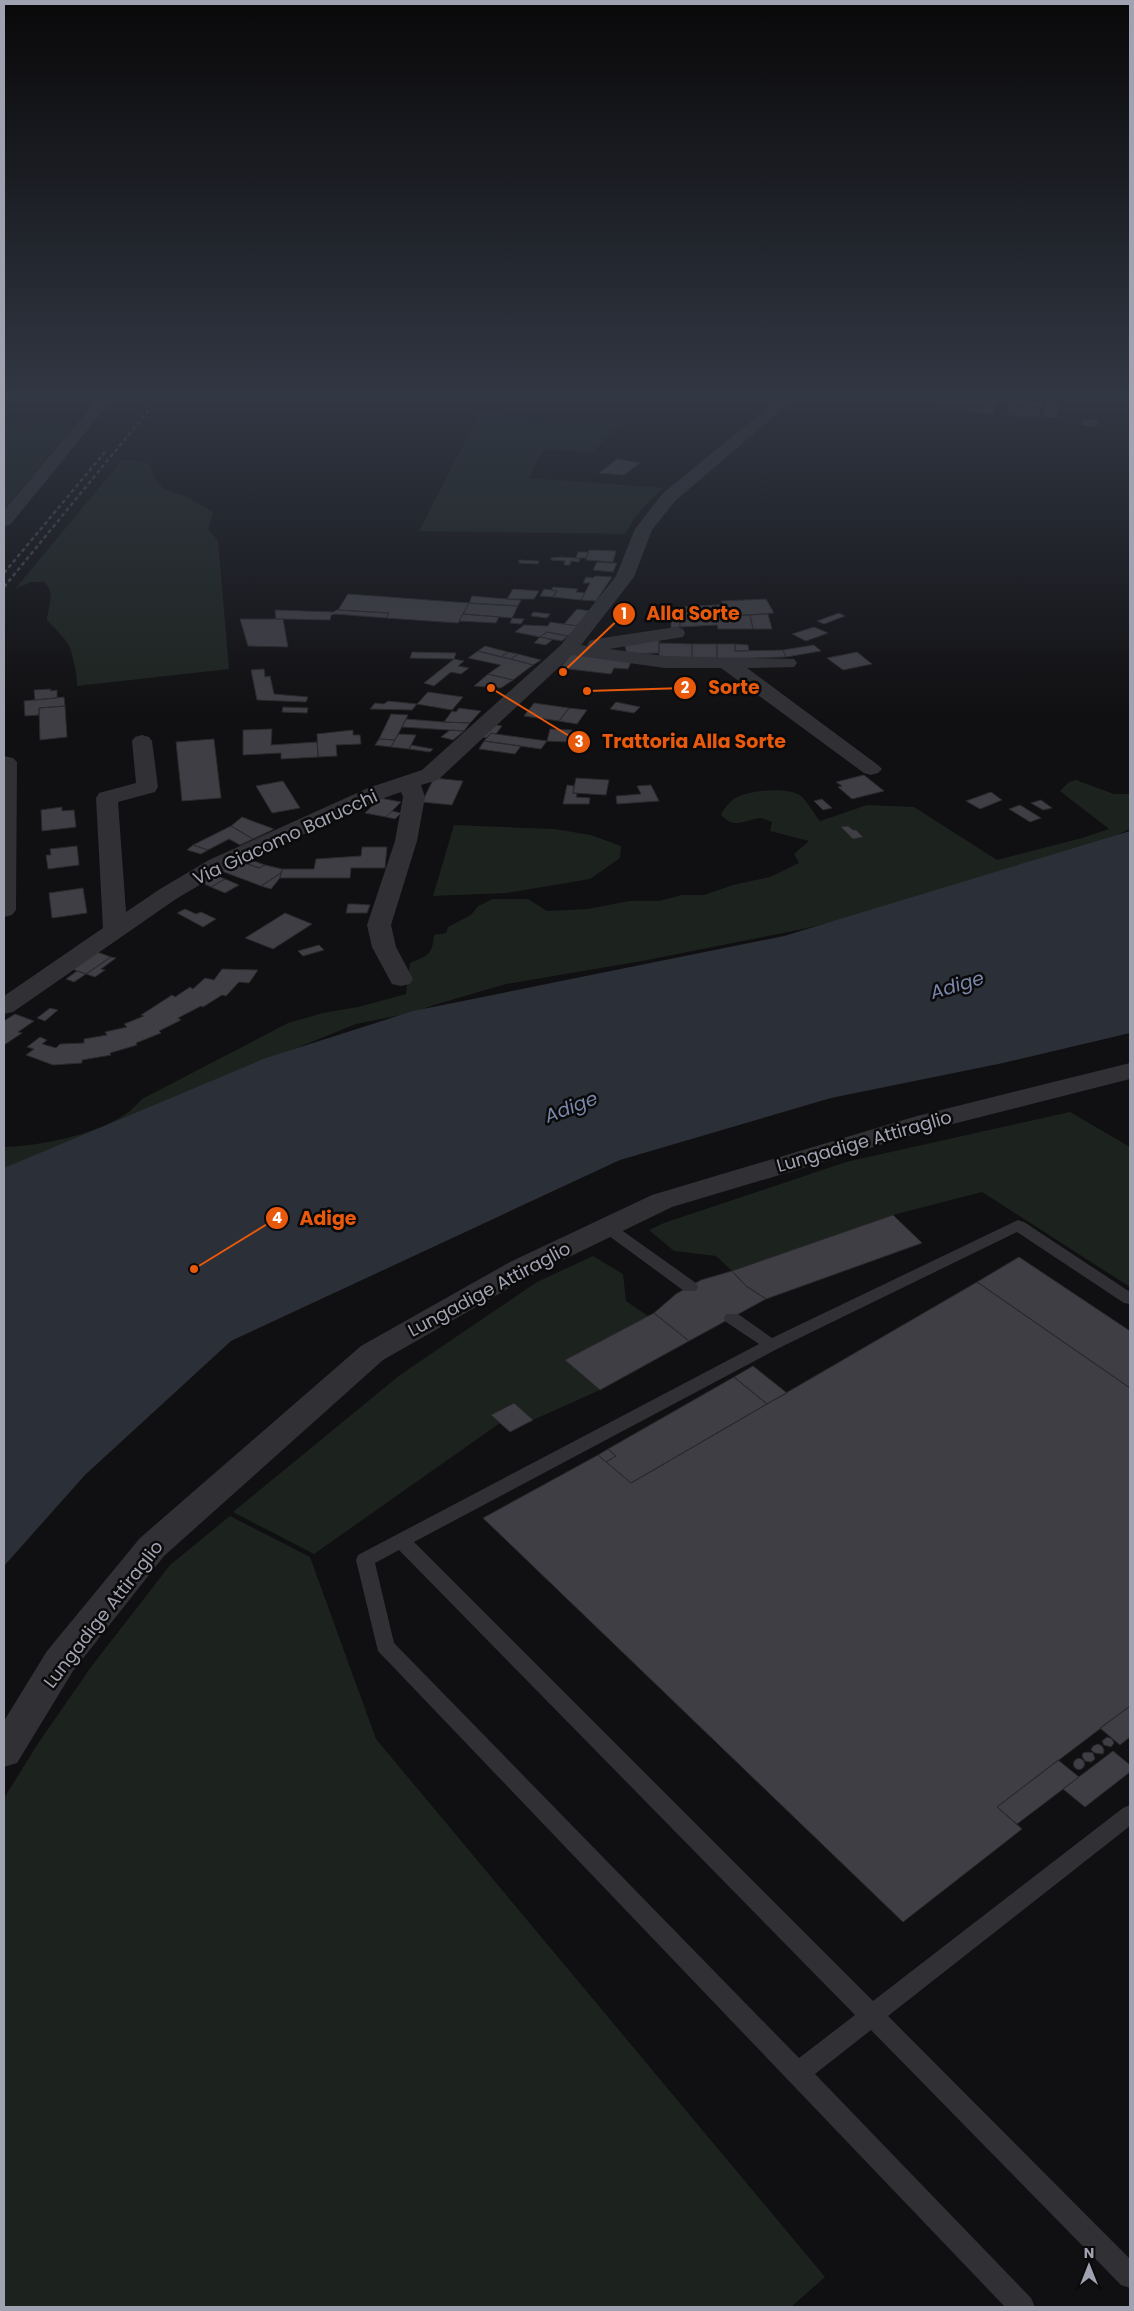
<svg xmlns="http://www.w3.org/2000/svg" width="1134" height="2311" font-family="Poppins,sans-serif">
	<rect width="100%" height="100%" fill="#100f11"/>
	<path fill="#1c231e" d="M479,414l142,9 -28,29 -49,-3 -15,29 135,10c-16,13 -29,27 -39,46l-206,-3z
		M76,423l-72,86v-83z
		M122,460h11l17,5 6,16 7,7 22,8 28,16 -5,18 10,10 11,129 -152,17c1,-8 -5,-36 -9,-42 -5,-8 -14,-16 -21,-24 1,-15 9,-27 -3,-38h-13l-16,7z
		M1076,780l38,14h16v35l-22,10 -251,77 -54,13 -161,32 -136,23 -72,21 -19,7 -59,12 -151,61 -201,86v-24c34,-1 91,-12 120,-32 7,-4 12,-10 18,-16l146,-76 35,-10 35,-6 48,-13 4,-31c18,-8 22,-7 24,-28l12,-2 2,-6 23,-12 7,-9 15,-7h35l19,12 41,-2 41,-8h30l23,-6h22l29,-10 37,-8 29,-14 -5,-9 15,-13 -39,-10 2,-9c-3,-1 -9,-4 -12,-4 -16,2 -25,12 -39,-3 4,-8 10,-16 19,-19 13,-6 49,-9 61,0 7,6 13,18 19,25l47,-16 47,2 83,53 85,-22 27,-9 -49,-38 9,-9z
		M454,825l100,4 37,6 30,11 -1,12 -30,21 -84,14 -73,3z
		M1070,1112l60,35v140l-148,-95 -89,23 -161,56 -16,-15 -42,-5 -25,-21 15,-7 182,-61z
		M593,1256l30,18 3,27 22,15 -83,44 35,30 -67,30 -20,-17 -22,12 9,8 -186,131 -81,-42 167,-137 137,-93z
		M230,1516l80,41 66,182 449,538 -34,30h-787v-509l35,-56 52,-75 79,-102z"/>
	<path fill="#2b2f37" d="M1130,831v202l-127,30 -172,35 -211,62 -389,181 -146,134 -81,91v-398l262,-110 147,-47 371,-75z"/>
	<path fill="#3f3e44" stroke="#2a292c" d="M931,395h2l63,5 -2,7 -65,-4z
		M1009,400l34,2v5l-35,-2z
		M1046,402l13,1 -2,15 -14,-1z
		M1009,406l32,3 -1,8 -33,-2z
		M969,407l25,1 -1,6 -25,-2z
		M1083,419l15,2 -2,6 -15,-2z
		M617,459l23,4 -16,12 -25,-2z
		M589,550l27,1 -3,11 -27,-2z
		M578,552h10l-2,6h-10z
		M560,557l15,1 5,1 -1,3 -8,-1 -1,4h-6l1,-4 -14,-1v-2z
		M519,560l20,1 -1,3 -19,-1z
		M597,562l15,1h5l-4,9 -20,-2z
		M595,576l17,1 -16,24 -15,-1 9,-17h-7l3,-6 7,1z
		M553,587l25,2 -2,3 9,1 -4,7 -28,-3 4,-6 -6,-1z
		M513,589l26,2 -5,8h-27z
		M544,589l7,1 6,1 -4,6 -13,-1z
		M348,594l121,9 -11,20 -72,-5 3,-5 -51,-3z
		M472,596l35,3 14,1 -3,6 -49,-3z
		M766,599l8,14 -90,6 -3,-7 37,-2 -3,-5 8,-1 -2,-3z
		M469,603l49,3 -6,12 -49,-4z
		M715,605l3,5 -37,2 -3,-5z
		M577,609l13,2 -12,15 -14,-2z
		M275,610l59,2 2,-2 53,3 -3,5 -51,-4 -4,1 -1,5 -47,-1h-7z
		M533,612l17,2 -3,4 -16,-2z
		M839,613l6,3 -21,8 -7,-3z
		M463,614l36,3 -3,6 -37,-2z
		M768,614l4,15h-19l-3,-14z
		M750,615l3,14h-35l-1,-4 -37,2v-8z
		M512,618l12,1 -3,5 -11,-1z
		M240,619h43l5,28 -40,-1z
		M680,619v8l-9,1v-8z
		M550,622l28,4 -10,10 -21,-4 -7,5 -25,-5 9,-7 24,1z
		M814,627l14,6 -22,8 -14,-7z
		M547,632l21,4 -6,5 -22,-4z
		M540,637l12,3 -6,5 -12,-2z
		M659,638v15l-32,1 -3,-11z
		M659,643l33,1v14h-33z
		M692,644h25v15l-25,-1z
		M717,644h18v7l48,-1 3,7 -69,2z
		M735,644l13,1 1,6h-14z
		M814,645l7,6 -35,6 -3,-7z
		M485,646l23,6 -7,5 -23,-6z
		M478,651l33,8 22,6 -20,15 -25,-6 13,-9 -33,-7z
		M412,652l44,1 -2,6 -44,-1z
		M508,652l10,2 -7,5 -10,-2z
		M857,652l15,12 -29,6 -16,-12z
		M572,653l60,7 -4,9 -14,-1 -3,6 -51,-6z
		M518,654l23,6 -8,5 -22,-6z
		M454,659l10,2 -6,5 11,2 -8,6 -10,-2 -17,14 -10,-3z
		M264,669l1,8 5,-1 4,18 34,3 -2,5 -49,-2 -6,-30z
		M488,674l25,6 -12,8 -27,-2z
		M51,689l-1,2 7,-1v8l-22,2 -1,-10z
		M428,692l35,5 -11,13 -35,-6z
		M64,697l1,9 -26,2v7l-14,1 -1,-15z
		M388,701l29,3 -5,6 -42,-1 5,-6 9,1z
		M616,702l24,5 -6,6 -24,-4z
		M534,703l35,5 -10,13 -35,-5z
		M65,706l2,31 -27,3 -1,-32z
		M283,707l25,1 -1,5 -25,-1z
		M459,708l22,3 -11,12 -26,-1 8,-11 4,1z
		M569,708l18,2 -10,14 -18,-3z
		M391,714l17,1 -13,25 -16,-1z
		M406,719l38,3 26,1 -6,8 -62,-4z
		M487,723l15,3 -6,8 -5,-1 -4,5 -12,-2z
		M272,729l-1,16 46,-3 1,15 -37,2v-6l-38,2v-25z
		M550,729l22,1 -4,12 -21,-1z
		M353,730v5h7l1,9 -25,1 1,11 -19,1 -1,-23z
		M450,730l14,1 -11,9 -12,-3z
		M491,733l5,1 51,7 -6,8 -57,-8z
		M398,734l18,1 -7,14 -18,-2z
		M214,739l7,59 -39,3 -6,-59z
		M379,739l16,1 -4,7 -16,-2z
		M484,741l37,5 -6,8 -36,-5z
		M411,745l22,4 -3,3 -21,-3z
		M864,775l20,16 -32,8 -14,-12 4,-1 -6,-4z
		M434,778l29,3 -11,24 -30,-3z
		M576,778l33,2 -3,15 -33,-2z
		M283,781l17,27 -28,5 -16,-27z
		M567,785l7,1 -1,7 4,1 -1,3 14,1 -1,6h-26z
		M651,785l8,16 -42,3 -1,-8 25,-2 -4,-8z
		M991,792l11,8 -22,9 -14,-8z
		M380,798l21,4 -15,15 -21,-4z
		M822,799l10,9 -9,2 -9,-9z
		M1041,800l11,8 -9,2 -12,-7z
		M1020,805l21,13 -11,4 -21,-13z
		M62,807v4l12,-1 2,17 -34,4 -1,-21z
		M392,811l9,2 -6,6 -9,-2z
		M242,817l13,5 19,7 -21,10 -22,-13z
		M231,826l22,13 -13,6 -11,-6 -21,11 -15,-5z
		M848,826l5,4h3l7,7 -10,2 -12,-12z
		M193,845l15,5 -7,4 -14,-4z
		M77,846l2,19 -31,4 -2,-14h5l-1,-6z
		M362,847h25l-2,21h-34l-1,10h-70l2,-9h32l2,-10 45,-3z
		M240,856l25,9 -6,3 -26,-9z
		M233,859l26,9 6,-3 17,4 -1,4 -20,13 -45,-17z
		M211,873l14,6 -14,8 -13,-6z
		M281,873l-1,5 -9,11 -10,-3z
		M225,879l14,6 -14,8 -14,-6z
		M83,888l4,25 -35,5 -3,-25z
		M348,904h8l14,1 -3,8h-21z
		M185,909l11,5 5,-2 15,7 -13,8 -26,-14z
		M285,913l27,11 -39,25 -28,-11z
		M319,945l5,5 -21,6 -5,-5z
		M97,952l14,5 -25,17 -14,-5z
		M111,957l5,1 -15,11 4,1 -10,7 -9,-3z
		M222,969l36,1 -9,13 -10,-1 -13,14 -4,-1 -19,12 -2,-1 -23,12 3,2 -22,11 2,2 -25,10 1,2 -27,8 1,2 -29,5v3l-29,2 -27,-10 8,-6 -7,-2 13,-10 7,3 -5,4 14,4 4,-4 24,-1v-4l23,-4 -2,-3 22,-5 -3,-3 20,-8 -3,-1 31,-20 3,2 15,-10 3,2 12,-11 9,2z
		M77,971l9,3 -12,8 -8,-3z
		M50,1008l8,2 -13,11 -8,-3z
		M15,1014l19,7 -16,11 4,1 -18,12v-24z
		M893,1215l29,28 -156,56 -20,-13 -14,-15z
		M1019,1257l111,74v57l-153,-106z
		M732,1271l14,15 20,13 -77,42 -35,-28 22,-19 25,-14z
		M977,1282l153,106v318l-133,101 25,22 -119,93 -420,-404 115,-63 33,28z
		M654,1313l35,28 -89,49 -35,-30z
		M753,1366l34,27 -20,11 -33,-27z
		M734,1377l33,27 -136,79 -25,-21 10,-6 -8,-7z
		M514,1403l19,17 -23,12 -19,-17z
		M608,1449l8,7 -10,6 -8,-7z
		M1130,1706v31l-10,8 -20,-17z
		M1107,1737l5,2 2,4 -3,4 -7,-2 -2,-4z
		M1098,1744l4,2 2,4 -1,4 -8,-1 -4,-3 2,-4z
		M1113,1751l17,14v7l-45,35 -22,-18z
		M1088,1752l5,1 2,6 -4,3 -6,-1 -3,-5 1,-3z
		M1073.5 1764a5.5 5.5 0 1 1 11 0a5.5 5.5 0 1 1-11 0Z
		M1058,1760l21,17 -62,47 -20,-17z"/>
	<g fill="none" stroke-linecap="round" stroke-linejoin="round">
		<path fill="#313135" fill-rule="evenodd" d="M1018,1220l6,2 106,70v12l-6,-1 -107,-71 -240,117 -363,193 459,459 250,-193 7,-3v21l-242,190 242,243v29l-9,-3 -250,-255 -56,44 216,224 4,9h-30l-627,-656 -22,-91 2,-5 401,-211 -33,-22 -2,-4 2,-4h12l34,24zM399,1550l456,465 -56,43 -405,-415 -19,-80z
			M607,1222l6,2 83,59 2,4 -2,4h-12l-83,-61 -2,-3 2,-3z"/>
		<path fill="#313135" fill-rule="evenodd" d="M101,395h15l-106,130 -6,1v-16z
			M783,395h16l-124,106 -23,29 -18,47 -53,68 6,1 2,-5 7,-2 80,-12 7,2 2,4 -2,4 -74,12 56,7 129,3 3,4 -3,4 -47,1 131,97 4,4 -4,4 -7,2 -7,-2 -143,-105h-56l-93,-13 -134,125 -17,5 4,12 -8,44 -26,84 5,22 17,32 -3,5 -9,2 -9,-2 -20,-37 -5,-22 28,-84 8,-44 -2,-5 -17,6 -159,72 -49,29 -163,113 -9,2v-18l99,-68 -7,-130 3,-5 37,-10 -4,-42 3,-4 7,-2 7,2 3,4 6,46 -3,5 -37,10 8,110 34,-23 49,-29 159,-72 54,-18 139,-125 55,-69 19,-47 28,-36z
			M4,756l9,2 4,4 -1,148 -4,5 -8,2z"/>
		<path fill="#313135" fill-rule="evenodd" d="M1130,1063v16l-193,49 -265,79 -142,69 -147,84 -219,196 -91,115 -56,92 -13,4v-46l43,-70 93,-113 221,-192 149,-84 142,-67 265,-79z"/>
		<path stroke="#4a4a50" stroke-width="2.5" stroke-dasharray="4 3" stroke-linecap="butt" d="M4,573l101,-121
			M4,587l157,-192"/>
	</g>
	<linearGradient id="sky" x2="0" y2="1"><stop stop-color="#090809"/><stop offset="0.55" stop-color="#313743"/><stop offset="1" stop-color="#313743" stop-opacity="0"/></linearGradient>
	<rect width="1134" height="719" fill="url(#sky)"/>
	<g text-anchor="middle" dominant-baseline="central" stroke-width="5" stroke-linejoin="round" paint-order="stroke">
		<g font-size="18" fill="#a1a2b1" stroke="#0b0a0b">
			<text transform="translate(285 837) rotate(-25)">Via Giacomo Barucchi</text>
			<text transform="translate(864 1141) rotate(-16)">Lungadige Attiraglio</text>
			<text transform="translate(489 1289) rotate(-28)">Lungadige Attiraglio</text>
			<text transform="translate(103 1614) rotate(-52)">Lungadige Attiraglio</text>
		</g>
		<g font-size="19" font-style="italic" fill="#7987ab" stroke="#0b0a0b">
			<text transform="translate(957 985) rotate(-17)">Adige</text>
			<text transform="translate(571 1107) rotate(-21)">Adige</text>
		</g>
	</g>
	<path fill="none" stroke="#e8590c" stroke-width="2" d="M563 672L624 614M587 691L685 688M491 688L579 742M194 1269L277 1218"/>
	<g fill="#e8590c" stroke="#0b0a0b" stroke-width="2">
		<circle cx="563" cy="672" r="5"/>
		<circle cx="587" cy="691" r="5"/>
		<circle cx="491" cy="688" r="5"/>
		<circle cx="194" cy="1269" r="5"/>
		<circle cx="624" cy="614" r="12"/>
		<circle cx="685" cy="688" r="12"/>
		<circle cx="579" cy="742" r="12"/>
		<circle cx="277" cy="1218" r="12"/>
	</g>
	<g font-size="15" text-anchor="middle" font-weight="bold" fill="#fff">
		<text x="624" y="619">1</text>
		<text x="685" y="693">2</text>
		<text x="579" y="747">3</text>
		<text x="277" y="1223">4</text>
	</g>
	<g font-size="19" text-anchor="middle" font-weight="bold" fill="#e8590c" stroke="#0b0a0b" stroke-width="5" stroke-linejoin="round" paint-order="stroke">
		<text x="693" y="620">Alla Sorte</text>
		<text x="734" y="694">Sorte</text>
		<text x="694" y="748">Trattoria Alla Sorte</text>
		<text x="328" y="1225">Adige</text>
	</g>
	<rect width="1134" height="2311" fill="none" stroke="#a1a2b1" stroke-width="10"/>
	<g transform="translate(1089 2266)" stroke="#0b0a0b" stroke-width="4" paint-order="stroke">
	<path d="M0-4L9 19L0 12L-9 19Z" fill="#a1a2b1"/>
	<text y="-8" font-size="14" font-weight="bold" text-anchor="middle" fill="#a1a2b1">N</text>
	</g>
</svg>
